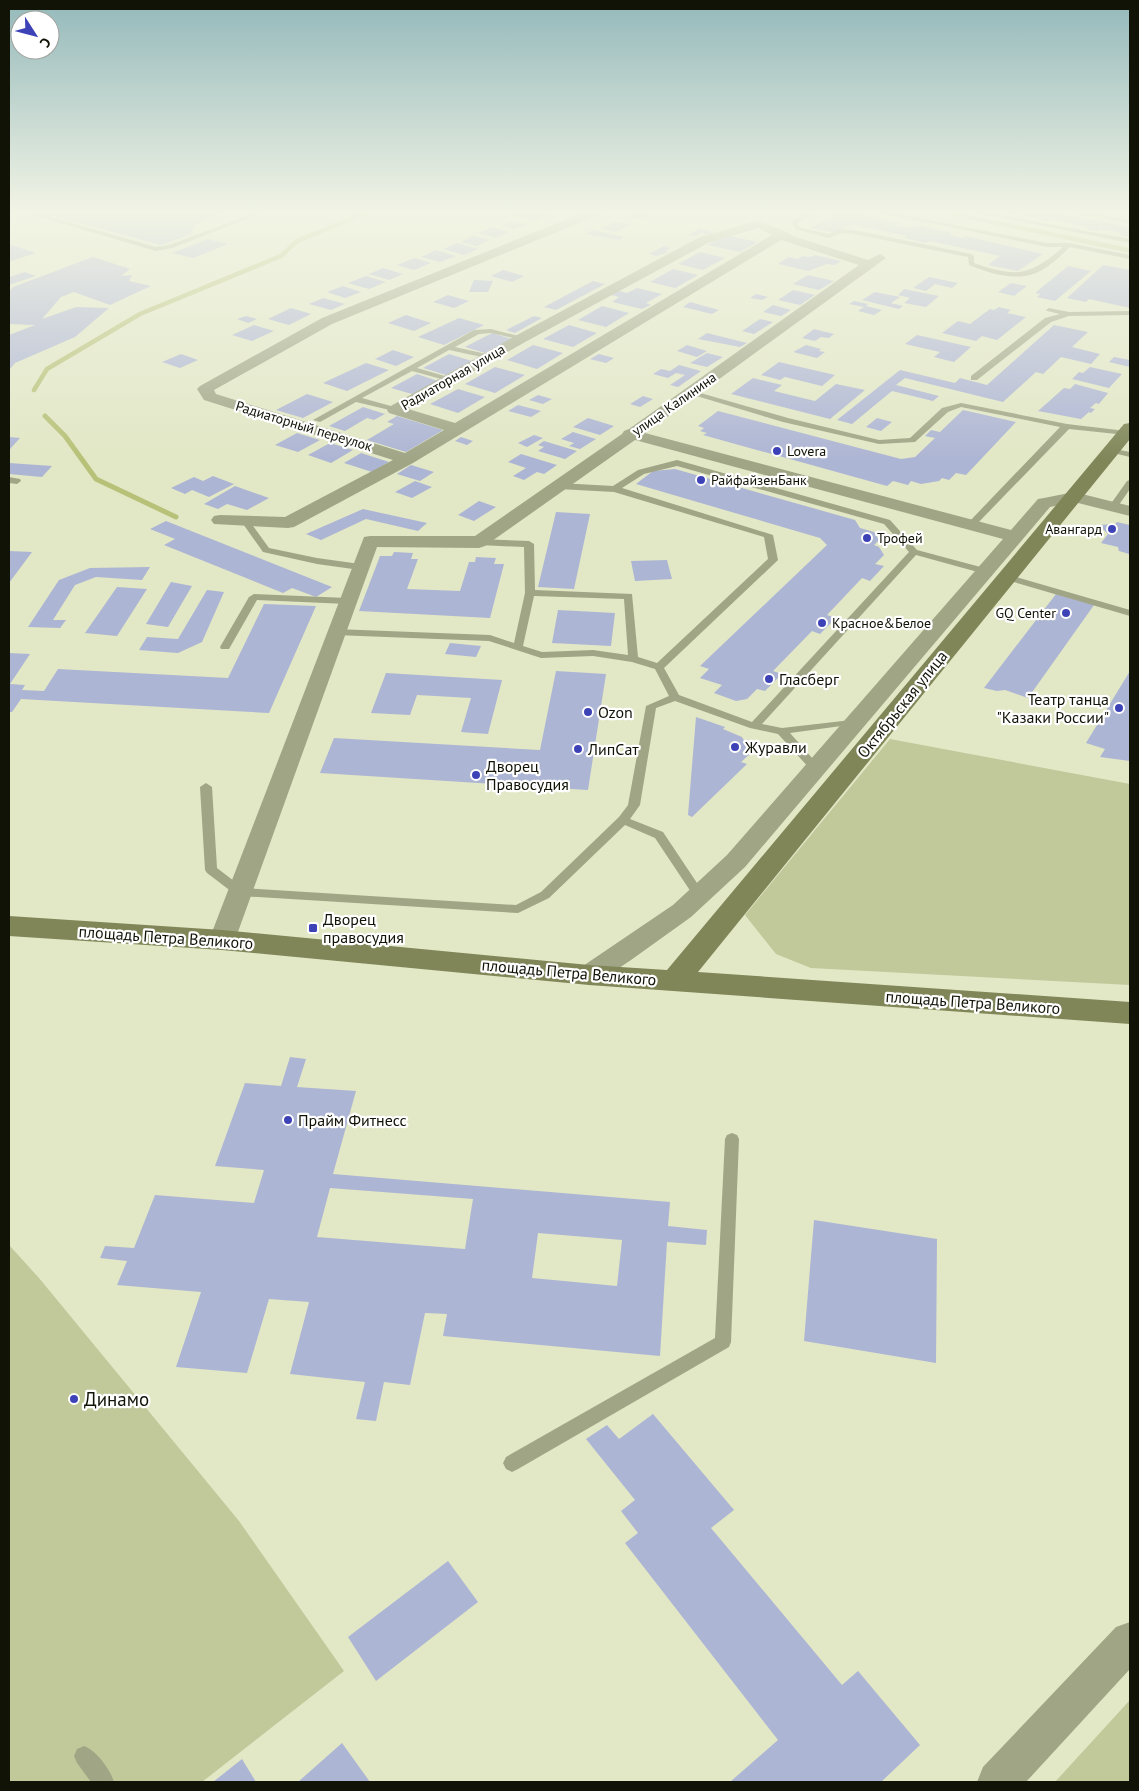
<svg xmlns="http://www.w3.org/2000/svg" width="1139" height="1791" font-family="'PT Sans',sans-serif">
	<rect width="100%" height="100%" fill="#e2e7c6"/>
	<path fill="#c1c89a" d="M890,739l240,45v201l-319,-17 -35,-14 -31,-39z
		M9,1245l30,33 200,243 105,150 -142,111h-193z
		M1130,1700v82h-75z"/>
	<path fill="#b7c177" d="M925,210h18l187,38v5z"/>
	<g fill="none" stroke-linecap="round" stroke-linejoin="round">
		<path stroke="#b7c177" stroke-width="4.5" d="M34,390l13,-21 93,-55 141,-58 16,-15 76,-31"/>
		<path stroke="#b7c177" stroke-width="5" d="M45,416l20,20 31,43 80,38"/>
	</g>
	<path fill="#adb5d4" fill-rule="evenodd" d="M53,210h180l-38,14 -4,10 -30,11 -118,-32z
		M521,210h11l19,4 -15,7 -26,-6z
		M1000,210h38l92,17v10l-11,-2 2,-2 -21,-4 -3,2 -12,-2 3,-2 -38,-8 -3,3 -11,-3 2,-1 -22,-5 -2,2 -10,-2 2,-1z
		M842,211l56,12 -3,2 16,3 4,-3 37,8 -3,2 13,3 3,-2 78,18 -25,17 -30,-6 12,-9 -70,-15 -4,2 -22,-5 3,-2 -56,-12 -16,9 -25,-5z
		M634,212l17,4 -8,4 -17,-4z
		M513,221l13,4 -11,4 -13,-3z
		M615,222l15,3 -15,7 -14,-4z
		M492,227l17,5 -13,6 -17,-5z
		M700,229l14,3 -5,3 -8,-2 -5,3 -8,-1z
		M593,230l31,7 -5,3 -34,-6z
		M726,235l32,7 -18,10 -33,-7z
		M473,236l16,4 -12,6 -16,-4z
		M208,239l20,5 -35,14 -21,-5z
		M457,243l21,6 -14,6 -21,-6z
		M9,244l27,9 -25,8 -2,-1z
		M664,246l7,2 -6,3 4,1 -13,4 -7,-2z
		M436,250l20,6 -16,6 -19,-5z
		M700,252l25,6 -22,12 -25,-6z
		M815,255l26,6 -6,4 -8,-1 -19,7 -30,-7 11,-7 9,2 4,-3 7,1z
		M93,257l37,12 -9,7 11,-1 -3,6 22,5 -41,19 -36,-13 -13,5 -19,22 34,-12 33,1 -34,29 -60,26 -6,7v-35l26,-10 -26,-1v-32l4,-5z
		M415,258l16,5 -17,7 -17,-5z
		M1103,265l27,5v38l-41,-9 -3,3 -19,-4z
		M1068,266l23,5 -36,30 -18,-4 3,-3 -5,-1z
		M383,268l20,6 -14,6 -20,-6z
		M673,269l25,6 -23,13 -25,-6z
		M503,270l21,6 -12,6 -21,-6z
		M25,272l11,4 -27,9v-8z
		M808,275l26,6 -15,9 -26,-6z
		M366,276l20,6 -17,7 -21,-6z
		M929,277l29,6 -6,5 -17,-4 -9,7 -13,-3z
		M474,280l19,1 -5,11h-19z
		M593,281l12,3 -49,26 -12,-3z
		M1011,283l16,3 -13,10 -16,-4z
		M343,286l18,6 -16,6 -18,-6z
		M637,288l25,6 -16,9 5,2 -9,4 -30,-7 7,-5 -11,-3 8,-4 11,3z
		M904,289l35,7 -13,11 -22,-4 6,-5 -12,-3z
		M793,290l22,5 -15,10 -22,-5z
		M875,292l25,5 -9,6 12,3 -4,3 -37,-9z
		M756,294l12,3 -6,3 -12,-2z
		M448,295l21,6 -15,7 -21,-6z
		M323,298l22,6 -14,6 -22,-6z
		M854,301l14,3 -2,2 16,4 -8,5 -16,-4 6,-4 -15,-3z
		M690,302l29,8 -7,4 -29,-7z
		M773,305l18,5 -10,6 -18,-4z
		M602,306l27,7 -23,14 -28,-7z
		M999,307l12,3 -4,3 19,4 -29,23 -15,-4 -6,5 -34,-8 16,-12 12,3 20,-15 4,1z
		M291,308l20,6 -22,11 -21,-6z
		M406,315l25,8 -17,8 -26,-8z
		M246,316l11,3 -9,4 -11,-4z
		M534,316l8,2 -27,15 -9,-3z
		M459,318l25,7 -40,20 -26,-8z
		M760,319l13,3 -19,12 -12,-3z
		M254,325l20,6 -22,10 -20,-6z
		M569,325l28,8 -24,14 -30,-8z
		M1054,325l34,7 -16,15 28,7 -9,10 -30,-7 -18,17 -7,-2 -33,30 -98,-24 -9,7 43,11 -6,5 -41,-10 -40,33 -15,-4 63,-50 55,13 5,-5 27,7z
		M814,329l20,5 -5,4 -8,-1 -6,4 -13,-3z
		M492,333l20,6 -27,14 -20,-6z
		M707,333l40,10 -7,4 -42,-8z
		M917,335l54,12 -17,15 -20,-5 6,-5 -35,-8z
		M533,345l30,8 -26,16 -30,-9z
		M687,345l20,6 -10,6 -20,-6z
		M806,345l15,4 -2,2 6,1 -8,6 -24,-6z
		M393,350l21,7 -18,9 -21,-7z
		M707,353l16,4 -16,10 -17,-4z
		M181,354l17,6 -18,8 -18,-6z
		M449,354l23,7 -26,14 -23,-7z
		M599,354l15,4 -8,5 -16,-4z
		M1114,357l16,3v7l-21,-5z
		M779,362l56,13 -13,11 -37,-9 -5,3 -19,-5z
		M366,363l23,7 -42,21 -24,-8z
		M679,365l22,6 -23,16 -8,-2 15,-10 -9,-2 -8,5 -15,-4 8,-5 9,2z
		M495,367l30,8 -30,18 -30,-9z
		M1090,367l32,7 -13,14 -37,-9 7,-7 4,1z
		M417,374l21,7 -26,13 -21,-6z
		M753,378l29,7 -8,6 41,10 21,-17 29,6 -35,29 -99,-25z
		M1075,384l33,9 -9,11 -3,-1 -6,5 5,1 -4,4 -2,-1 -8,7 -43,-8 26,-23 6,1z
		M458,389l27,8 -27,16 -28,-9z
		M307,394l26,8 -30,16 -27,-8z
		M538,395l14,4 -9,5 -14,-4z
		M643,396l10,3 -13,8 -10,-3z
		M518,405l23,6 -10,6 -23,-6z
		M363,407l22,7 -11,6 -7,-2 -22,13 -16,-5z
		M963,410l53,12 -50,53 -10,-2 -7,7 -7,-2 -3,3 -18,3 -10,-3 -3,4 -15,-4 -6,5 -184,-51 4,-2 -7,-2 4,-3 -6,-2 20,-15 183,48 14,-2 20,-19 -10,-2 6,-6 9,2z
		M397,416l46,14 -37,22 -39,-12 27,-16 -7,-2z
		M588,418l26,8 -14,9 -27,-8z
		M877,418l15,4 -11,9 -15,-4z
		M573,432l23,7 -16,10 -11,-3 5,-3 -13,-4z
		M297,433l23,7 -22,12 -23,-7z
		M534,435l9,3 -16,9 -9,-4z
		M9,437l11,1 -10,11h-1z
		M461,437l12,4 -6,4 -12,-4z
		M544,441l33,10 -12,8 -27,-8 6,-4 -6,-2z
		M330,443l23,7 -22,13 -23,-8z
		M361,453l28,9 -17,10 -28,-9z
		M521,454l36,11 -13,9 -7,-2 -13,8 -11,-4 13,-8 -18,-6z
		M9,463l43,3 -10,11 -33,-3z
		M411,465l23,7 -14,9 -23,-7z
		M675,469l180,51 5,8 14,4 5,8 -5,5 5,2 5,8 -9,9 9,2 -14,15 -8,-3 -35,37 9,3 -16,16 -8,-3 -39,40 9,3 -17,17 -8,-2 -10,10 -11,2 -22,-8 8,-8 -22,-7 9,-9 -9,-3 127,-121 -7,-7 -184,-54 17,-13z
		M213,476l21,8 -25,13 -17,-7 -7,4 -14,-6 23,-11 9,4z
		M415,481l17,6 -20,11 -17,-6z
		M235,486l34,12 -22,12 -20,-6 -9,5 -14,-5z
		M479,501l17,6 -22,14 -16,-6z
		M363,509l64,14 -9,8 -52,-12 -45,21 -15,-6z
		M556,512l34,2 -16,75 -36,-2z
		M166,521l166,66 -16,10 -24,-9 -9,5 -119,-48 11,-6 -25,-10z
		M1117,522l13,3 -1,29 -10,-3 -1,-4 -17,-4 7,-9 -9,-9 16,-1z
		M9,551l23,1 -23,31z
		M394,552l19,1 -2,6h7l-11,30 53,2 9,-29h6l1,-5 20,1 -2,6h10l-14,54 -131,-7 21,-55h12z
		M667,560l5,19 -37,2 -4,-20z
		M150,567l-8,13 -46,-3 -21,8 -22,35h13l-6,8 -32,-1 31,-47 31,-12z
		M171,582l21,4 -24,41 -22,-3z
		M117,587l30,2 -30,47 -32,-3z
		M207,590l17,2 -22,50 -24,11 -39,-3 8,-13 31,2z
		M1056,594l38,11 -66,93 -23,-8 -8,1 -13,-3z
		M264,604l52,2 -47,107 -248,-14 -9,13h-3v-59l21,1 -20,30 15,1 -3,5 22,1 14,-22 170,9z
		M558,610l57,3 -4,33 -59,-3z
		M450,643l31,3 -5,11 -31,-3z
		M556,671l50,3 -18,116 -268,-17 14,-35 206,12z
		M1130,671v90l-30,-4 5,-8 -19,-6z
		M386,673l116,7 -14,54 -27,-2 10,-34 -54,-3 -7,20 -39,-2z
		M696,717l29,10 -2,2 19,8 9,16 -10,9 6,2 -55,53 -4,-2z
		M290,1057l16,2 -9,28 59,4 -23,83 337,28 -2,24 39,4 -1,15 -39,-3 -7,114 -217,-20 4,-22 -22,-1 -15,72 -26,-3 -8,39 -20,-2 9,-37 -75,-8 19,-72 -40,-3 -22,74 -71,-6 25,-75 -84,-7 10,-24 -27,-3 5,-12 29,2 21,-53 99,8 10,-33 -49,-4 30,-83 36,3zM330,1188l143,11 -8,50 -148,-12zM538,1233l84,7 -5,46 -85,-8z
		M814,1220l123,19 -1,124 -132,-22z
		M653,1414l81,96 -23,18 131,157 16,-14 62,74 -39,37h-151l48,-42 -153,-197 13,-10 -17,-22 14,-11 -49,-61 21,-14 12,14z
		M448,1561l30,41 -102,79 -28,-44z
		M342,1743l28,39h-72z
		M242,1759l14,23h-43z"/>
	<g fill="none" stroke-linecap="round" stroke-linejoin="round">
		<path fill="#a0a586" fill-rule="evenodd" d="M27,210h6l4,3 119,34 13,-2 94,-35h7l-98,38 -16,3 -123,-36z
			M813,210h7l-23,13 2,4 29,7 13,-5 18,2 112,23 3,2v7c42,15 56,13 89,-16h-16l-180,-37h10l170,33h22l61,12v4l-60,-12c-9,8 -17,17 -28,23 -22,13 -51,4 -73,-5l-1,-8 -109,-22 -17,-2 -14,5 -33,-9 -3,-8z
			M962,210h10l158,29v4z
			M1059,210h11l60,10v4z
			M1049,308l20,4 61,-1v4l-61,1 -18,6 -74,58h-6v-4l74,-58 15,-4 -13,-3 -1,-1z
			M491,329l35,9 -4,2 -31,-7 -12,1 -24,13 36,8v4l-42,-9 -32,18 35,10v4l-40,-11 -50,27 36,10v4l-42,-10 -36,20 -7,-2 161,-90z
			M690,390l98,28 91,22 31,-2 32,-30 19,-5 106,21 59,7 4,2 -4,2 -57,-6 -95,98h-6v-4l92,-96 -99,-20 -13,5 -33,30 -36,2 -96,-22 -93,-28z
			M1109,448l21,4v5l-21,-5z
			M677,460l213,60 27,30 71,19 2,2 -5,3 -69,-19 -154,169 20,4 78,-9 1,2 -1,2 -4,1 -66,9 30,34 2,2 -2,2h-8l-34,-37 -28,-6 -75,-27 -19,7 -16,97 -10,14 33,13 42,63 -2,3h-8l-40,-60 -30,-13 -76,73 -31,15 -278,-17 -4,-1 -29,-22 -2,-3 -5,-83 6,-4 6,4 5,81 26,20 273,17 25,-13 78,-75 9,-12 18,-99 23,-10 -14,-27 -23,-7 -39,-6 -52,2 -52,-17 -154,-6 -5,-3 5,-3 155,6 24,8 11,-50 -1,-46 -45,-2 -5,-3 5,-3 50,2 5,3 1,46 97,4 6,63 19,6 111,-104 -4,-22 -150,-45 -55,-3 -4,-3 4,-3 54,3 25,-16zM677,466l207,58 25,28 -157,170 -73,-27 -15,-27 112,-106 2,-2 -5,-25 -151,-47 22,-14zM534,596l90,3 4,56 -35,-5 -51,2 -19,-6z
			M9,477l11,2 1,2 -4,3 -8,-1z
			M1130,480v9l-14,20h-6v-4l17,-24z
			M245,518l3,1 21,29 48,10 43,6 5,3 -5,3 -43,-6 -54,-12 -22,-31z
			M1006,574l124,36v6l-127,-37 -2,-2z
			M254,594l93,4 5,3 -5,3 -90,-4 -28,49h-8l-1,-2 29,-50z
			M732,1133l5,2 2,4 -8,203 -2,5 -211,122 -6,3 -6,-3 -3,-6 3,-6 209,-119 10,-199 2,-4z
			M84,1746c13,5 26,23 30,36h-23l-14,-19 -3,-7 3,-7z"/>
		<path fill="#a0a586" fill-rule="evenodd" d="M590,210h15l-2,3 -271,111 -118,66 2,4 189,59 39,-23 -55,-17 -2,-3 2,-3 128,-72 183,-98 56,-16 27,9 10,6 75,24 12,-6 6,4 -241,175 366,97 27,-31 6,-1 30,-6 56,14v10l-56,-14 -24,5 -305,360 -54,50 -60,43 -33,22 -9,2 -9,-2 -4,-7 4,-7 93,-63 54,-50 276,-316 -368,-99 -150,106 -6,2 -102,-1 -142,393 -4,6 -9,3 -9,-3 -4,-6 155,-403 6,-1h105l147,-102 2,-3 5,-2 230,-164 -78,-25 -368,223 -119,64 -6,1 -74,-4 -3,-4 3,-4 6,-1 65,2 108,-57 -189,-60 -7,-11 3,-3 122,-68zM758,228l14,7 -317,188 -47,-14 119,-68 181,-98z
			M1130,1622v47l-104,113h-49l6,-15 133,-140z"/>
		<path fill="#808658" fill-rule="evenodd" d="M1130,423v16l-432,533 432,30v22l-541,-39 -367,-35 -213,-14v-20l213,14 367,35 78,5 457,-546z"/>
	</g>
	<linearGradient id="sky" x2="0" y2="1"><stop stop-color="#94b9bb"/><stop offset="0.46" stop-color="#f2f4e5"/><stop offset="1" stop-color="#f2f4e5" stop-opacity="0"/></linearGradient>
	<rect width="1139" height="460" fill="url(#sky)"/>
	<g fill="#3d43b7" stroke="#fff" stroke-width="2">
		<circle cx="777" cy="451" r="5"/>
		<circle cx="701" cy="480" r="5"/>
		<circle cx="1112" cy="529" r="5"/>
		<circle cx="867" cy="538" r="5"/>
		<circle cx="1066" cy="613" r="5"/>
		<circle cx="822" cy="623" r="5"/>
		<circle cx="769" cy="679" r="5"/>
		<circle cx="1119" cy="708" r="5"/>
		<circle cx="588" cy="712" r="5"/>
		<circle cx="735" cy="747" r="5"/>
		<circle cx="578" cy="749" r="5"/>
		<circle cx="476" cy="775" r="5"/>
		<rect x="308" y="923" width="10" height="10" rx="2.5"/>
		<circle cx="288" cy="1120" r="5"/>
		<circle cx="74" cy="1399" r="5"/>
	</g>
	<g text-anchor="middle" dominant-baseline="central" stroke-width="4.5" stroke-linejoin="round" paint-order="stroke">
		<g font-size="14" fill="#111307" stroke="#fff">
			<text transform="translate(453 377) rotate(-30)">Радиаторная улица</text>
			<text transform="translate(674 404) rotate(-35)">улица Калинина</text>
			<text transform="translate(304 426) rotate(17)">Радиаторный переулок</text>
		</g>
		<g font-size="14" fill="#111307" stroke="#fff" text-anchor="start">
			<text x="787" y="451">Lovera</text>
			<text x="711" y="480">РайфайзенБанк</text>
			<text x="1102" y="529" text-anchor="end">Авангард</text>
			<text x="877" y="538">Трофей</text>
			<text x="1056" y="613" text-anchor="end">GQ Center</text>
			<text x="832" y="623">Красное&amp;Белое</text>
		</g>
		<g font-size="16" fill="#111307" stroke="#fff" text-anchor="start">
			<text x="779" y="679">Гласберг</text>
			<text x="1109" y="699" text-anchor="end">Театр танца<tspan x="1109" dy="18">"Казаки России"</tspan></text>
			<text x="598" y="712">Ozon</text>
			<text x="745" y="747">Журавли</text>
			<text x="588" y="749">ЛипСат</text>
			<text x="486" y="766">Дворец<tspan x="486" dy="18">Правосудия</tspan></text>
			<text x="323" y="919">Дворец<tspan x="323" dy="18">правосудия</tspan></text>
			<text x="298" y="1120">Прайм Фитнесс</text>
		</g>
		<g font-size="16" fill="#111307" stroke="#fff">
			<text transform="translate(902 704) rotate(-51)">Октябрьская улица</text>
			<text transform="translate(166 937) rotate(4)">площадь Петра Великого</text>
			<text transform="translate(569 972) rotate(5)">площадь Петра Великого</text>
			<text transform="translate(973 1002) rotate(4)">площадь Петра Великого</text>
		</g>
		<g font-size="19" fill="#111307" stroke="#fff" text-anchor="start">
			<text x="84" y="1399">Динамо</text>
		</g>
	</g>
	<rect width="1139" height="1791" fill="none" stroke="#111307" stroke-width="20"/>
	<g transform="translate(35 35) rotate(126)"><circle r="24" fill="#ffffff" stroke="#a0a19c"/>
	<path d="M0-4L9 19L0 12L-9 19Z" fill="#3d43b7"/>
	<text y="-8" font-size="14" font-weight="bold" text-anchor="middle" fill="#111307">С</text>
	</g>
</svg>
